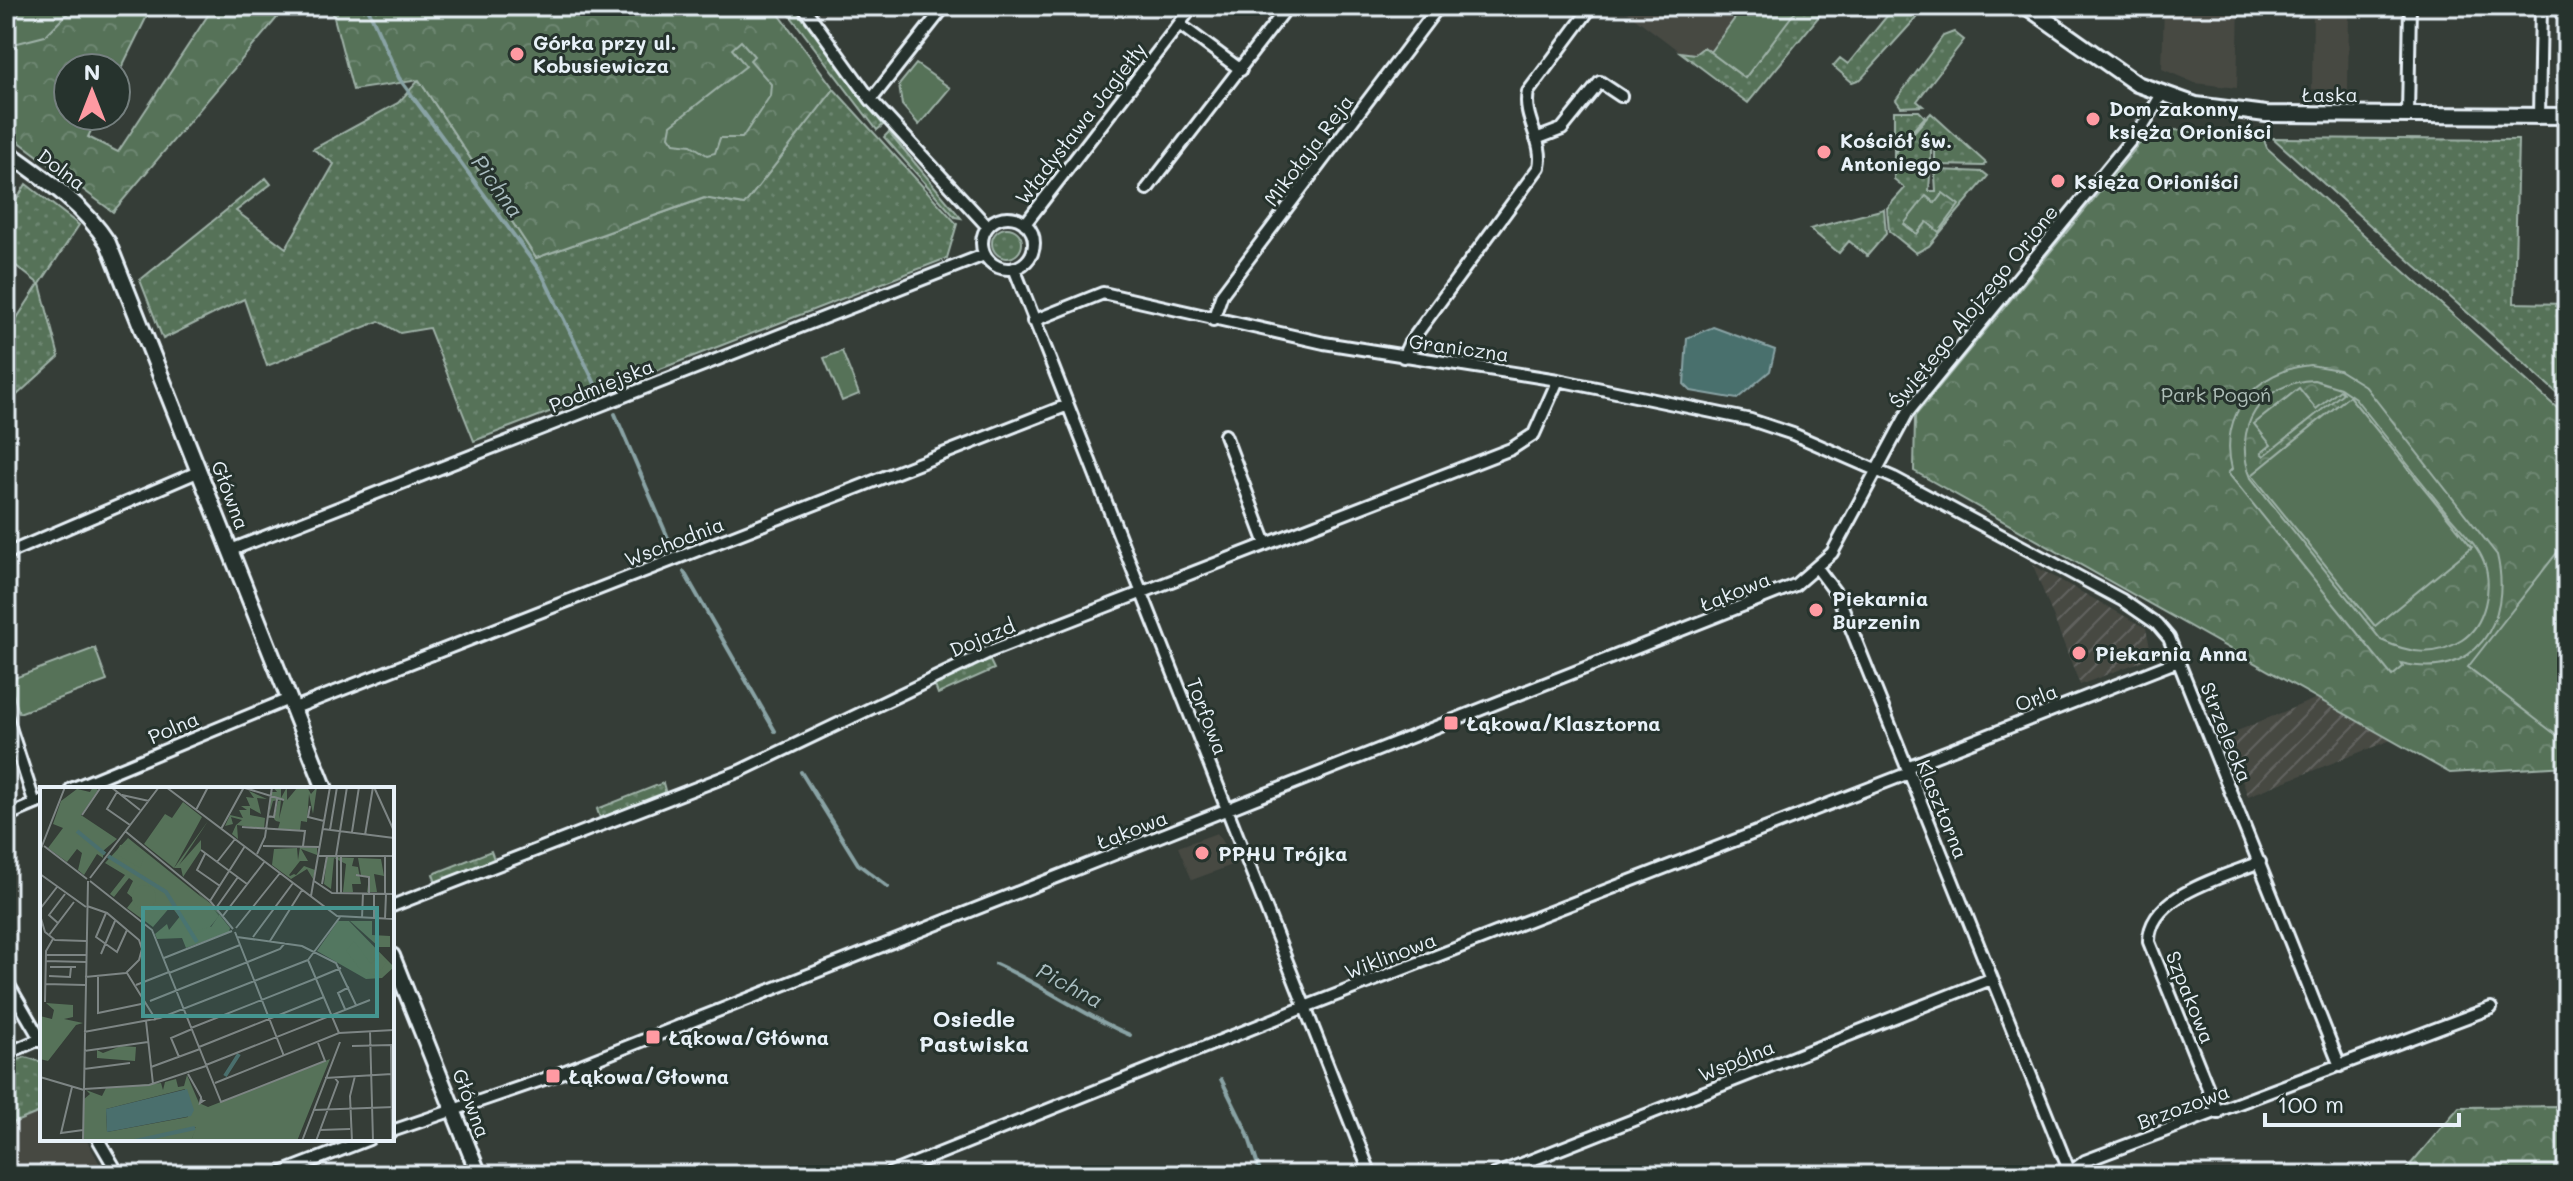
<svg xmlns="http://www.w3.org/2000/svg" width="2573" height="1181" font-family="Mali,sans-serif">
	<defs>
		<pattern id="industrial-furrows" width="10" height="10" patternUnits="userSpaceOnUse" patternTransform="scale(2)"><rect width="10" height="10" fill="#474943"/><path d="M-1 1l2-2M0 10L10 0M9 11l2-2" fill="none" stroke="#62645f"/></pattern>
		<pattern id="grass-dots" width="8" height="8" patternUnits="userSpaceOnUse" patternTransform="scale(2)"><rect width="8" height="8" fill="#567259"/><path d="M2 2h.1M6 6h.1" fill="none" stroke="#6e8772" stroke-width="1.8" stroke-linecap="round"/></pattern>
		<pattern id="forest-crowns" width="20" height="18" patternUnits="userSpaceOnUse" patternTransform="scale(2)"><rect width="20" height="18" fill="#567259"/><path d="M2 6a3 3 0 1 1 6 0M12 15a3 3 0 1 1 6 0" fill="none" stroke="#6e8772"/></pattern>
	</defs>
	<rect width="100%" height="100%" fill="#353d37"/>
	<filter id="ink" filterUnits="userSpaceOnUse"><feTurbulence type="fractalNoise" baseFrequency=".0125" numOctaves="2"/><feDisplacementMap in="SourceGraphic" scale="16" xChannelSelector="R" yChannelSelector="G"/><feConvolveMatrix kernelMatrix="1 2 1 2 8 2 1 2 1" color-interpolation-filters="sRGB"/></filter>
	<g filter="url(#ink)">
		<path fill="#474943" d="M1619,6h209l-80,97z
			M2164,6h75l-2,82 -42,-5 -33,-14z
			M2313,6h36l-1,84 -36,-1z
			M1217,833l18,31 -43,16 -14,-33z
			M42,1111v28h44l20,36h-100v-49z"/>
		<path fill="url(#industrial-furrows)" d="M2033,565l113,63 6,29 -72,28z
			M2317,698l74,42 -143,56 -23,-60z"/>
		<path fill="url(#grass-dots)" stroke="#9fb2a8" stroke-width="2" d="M783,6h10l90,119 -6,5z
			M1794,6h27l4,3 -77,94 -68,-51 15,2 9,-7 41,31 52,-70z
			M1895,6h24l-1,10 -57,63 -9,3 -19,-16 7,-8 8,6z
			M1954,32l10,8 -47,61 6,5 -22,1 -5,-7 47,-64z
			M419,80l117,178 169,-60 39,7 90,-116 123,135 -10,34 -473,183 -45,-113 -29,5 -21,-12 -112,45 -23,-67 -81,40 -23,-59 126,-102 5,6 -35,27 50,37 48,-84 -21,-15 85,-46z
			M1894,111h25l6,6 -31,34z
			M1931,113l55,50 -3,3 -43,-1 -5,-5v-20h-4v20l-6,5h-31v-11z
			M889,132l72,86 -6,-1 -71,-80z
			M2273,138l245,2 -4,163 53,1v98z
			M1894,169l32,1 4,5 -1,16h7l-1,-16 5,-5 43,2 5,4 -59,70 -13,7 -27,-22 -2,-23 18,-20 -11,-9z
			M26,184l53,41 -39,59 19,73 -53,48v-70l33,-51 -33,-26v-40z
			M1884,209l2,25 -19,22 -18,-15 -10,12 -29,-24z
			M992 243a15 15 0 1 1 30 0a15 15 0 1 1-30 0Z
			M989,659l5,10 -56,25 -4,-11z
			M663,783l3,11 -66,24 -3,-9z
			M491,851l4,11 -59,21 -3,-9z
			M25,1057l17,5v49l-36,15v-61z"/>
		<path fill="url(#forest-crowns)" stroke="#9fb2a8" stroke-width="2" d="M6,6h146l-36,73v-11h-48v48h30l-10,21 30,15 96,-146h73l-174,206 -107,-80z
			M331,6h442l61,83 -90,116 -40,-7 -168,60 -117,-178 -66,10z
			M2174,130l89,7 4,11 300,269v349l-117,7 -536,-302 1,-55 230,-279z
			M1943,193l16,12 -20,27 -12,-10 -10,12 -13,-10 22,-28 9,7z
			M2567,1106v69h-188l25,-3 55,-65z"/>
		<path fill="#567259" stroke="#9fb2a8" stroke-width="2" fill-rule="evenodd" d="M6,6h69l-30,30 -39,10z
			M1744,6l53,3 -52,69 -35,-26z
			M741,41l13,15 -4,4 21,24 -1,12 -28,42h-22l-5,15 -8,2 -16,-10 -17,-2 -5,-7 2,-11 75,-59 -14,-17z
			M916,64l34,24 -31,37 -17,-20 -3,-20z
			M842,351l17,43 -17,7 -18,-43z
			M2310,365l29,5 26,16 132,169c16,66 -22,127 -96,108l2,4 -11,9 -164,-203 4,-4c-14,-55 25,-99 78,-104zM2314,380l26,8 15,10c30,38 61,77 92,115 12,15 30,31 37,49 9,26 1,63 -22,78 -28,18 -53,13 -81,0l-130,-162c-20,-50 10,-96 63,-98z
			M2299,388l17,21 24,-19 3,3 -79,63 -3,-3 10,-8 -17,-21z
			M2349,396l123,151 -97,79 -123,-151z
			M2567,540v198l-3,3 -96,-74z
			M95,648l12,33 -88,32 -10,-33z"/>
		<path fill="#4a6f6d" stroke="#89a3a5" stroke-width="2" d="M1713,327l62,23 -5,21 -33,28 -46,-8 -7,-7 3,-46z"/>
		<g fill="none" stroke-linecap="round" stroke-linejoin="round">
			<path stroke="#89a3a5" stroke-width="4" d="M367,6l32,72 143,196 56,116
				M615,414l56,131
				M684,572l91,159
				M801,772l57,92 30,23
				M996,964c46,21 87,51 134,71
				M1221,1079l26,53 14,43"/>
			<defs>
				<path id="minor" d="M803,6l68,94 116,126
					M1179,24l62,46
					M871,100l74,-94
					M2408,114l2,-108
					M2539,116l2,-110
					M1536,139l26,-10 38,-47 21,14
					M1147,189l135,-175
					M982 243a26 26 0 1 1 52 0a26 26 0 1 1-52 0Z
					M1025,224l168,-218
					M1014,268l357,907
					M1213,320l9,-26 217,-288
					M1033,321l70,-28 221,50 234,37 193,40 42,14 101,44 228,122 35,24 12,14 171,428
					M1403,357l6,-13 130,-177c6,-26 -17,-48 -11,-75l64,-86
					M1225,435l41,109
					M231,550l753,-295
					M6,554l194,-83
					M1818,569l20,27 233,579
					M292,709l776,-304
					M6,715l29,89
					M1907,767l271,-106
					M71,789l218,-90
					M6,816l36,-15
					M392,906l348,-135 251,-120 520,-202 23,-15 24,-54
					M6,980l36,62
					M6,1054l34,-15
					M2218,1113l-69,-171c-1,-47 75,-65 111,-80
					M392,1131l161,-55 1242,-491 37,-32 76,-141 236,-288 18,-30
					M98,1139l21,36
					M276,1175l93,-36
					M886,1175l419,-168 604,-234
					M1494,1175l497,-196
					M2067,1175l18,-14 406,-153"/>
				<path id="tertiary" d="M2026,6l111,78 59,21 70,9 301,2
					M6,151c39,28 76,52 102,92l217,546
					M392,956l87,219"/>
			</defs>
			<use href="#minor" stroke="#e8f1f8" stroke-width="16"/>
			<use href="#tertiary" stroke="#e8f1f8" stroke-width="20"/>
			<use href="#minor" stroke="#26332d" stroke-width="10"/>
			<use href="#tertiary" stroke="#26332d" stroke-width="14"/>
		</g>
	</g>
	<g fill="#ff9aa2" stroke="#26332d" stroke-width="3">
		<circle cx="517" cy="54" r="8"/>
		<circle cx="2093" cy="119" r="8"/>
		<circle cx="1824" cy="152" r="8"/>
		<circle cx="2058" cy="181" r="8"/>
		<circle cx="1816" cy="610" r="8"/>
		<circle cx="2079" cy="653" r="8"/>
		<rect x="1443" y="715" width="16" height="16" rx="4"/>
		<circle cx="1202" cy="853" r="8"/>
		<rect x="645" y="1029" width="16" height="16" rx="4"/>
		<rect x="545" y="1068" width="16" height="16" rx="4"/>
	</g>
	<g text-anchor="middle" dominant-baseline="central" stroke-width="6" stroke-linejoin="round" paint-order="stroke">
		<g font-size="20" font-weight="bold" fill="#e8f1f8" stroke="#26332d" text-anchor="start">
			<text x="533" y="42">Górka przy ul.<tspan x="533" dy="23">Kobusiewicza</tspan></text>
			<text x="2109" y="108">Dom zakonny<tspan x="2109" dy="23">księża Orioniści</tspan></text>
			<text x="1840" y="140">Kościół św.<tspan x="1840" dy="23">Antoniego</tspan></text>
			<text x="2074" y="181">Księża Orioniści</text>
			<text x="1832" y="598">Piekarnia<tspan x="1832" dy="23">Burzenin</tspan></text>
			<text x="2095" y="653">Piekarnia Anna</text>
			<text x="1467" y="723">Łąkowa/Klasztorna</text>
			<text x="1218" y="853">PPHU Trójka</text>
			<text x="669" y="1037">Łąkowa/Główna</text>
			<text x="569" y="1076">Łąkowa/Głowna</text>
		</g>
		<g font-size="20" fill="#e8f1f8" stroke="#26332d">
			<text x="2330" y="94">Łaska</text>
			<text transform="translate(1080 123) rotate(-52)">Władysława Jagiełły</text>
			<text transform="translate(1308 150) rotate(-53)">Mikołaja Reja</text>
			<text transform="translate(62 169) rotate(37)">Dolna</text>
			<text transform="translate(1973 306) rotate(-51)">Świętego Alojzego Orione</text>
			<text transform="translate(1459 347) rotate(8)">Graniczna</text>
			<text transform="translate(601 385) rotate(-22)">Podmiejska</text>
			<text transform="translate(231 495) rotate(69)">Główna</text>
			<text transform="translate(674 541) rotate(-21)">Wschodnia</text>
			<text transform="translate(1735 591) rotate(-22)">Łąkowa</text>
			<text transform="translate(982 637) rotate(-23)">Dojazd</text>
			<text transform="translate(2036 697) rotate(-21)">Orla</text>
			<text transform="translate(1208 716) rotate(69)">Torfowa</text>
			<text transform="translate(173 727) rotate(-23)">Polna</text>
			<text transform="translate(2227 732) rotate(68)">Strzelecka</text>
			<text transform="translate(1943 809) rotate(68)">Klasztorna</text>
			<text transform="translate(1132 829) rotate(-21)">Łąkowa</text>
			<text transform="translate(1390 955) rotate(-21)">Wiklinowa</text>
			<text transform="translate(2191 997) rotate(68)">Szpakowa</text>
			<text transform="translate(1736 1060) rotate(-22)">Wspólna</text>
			<text transform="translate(472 1103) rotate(69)">Główna</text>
			<text transform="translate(2183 1106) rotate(-20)">Brzozowa</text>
		</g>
		<g font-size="20" fill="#aebeb8" stroke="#26332d">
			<text x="2216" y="394">Park Pogoń</text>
		</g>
		<g font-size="22" font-style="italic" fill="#a9bdc0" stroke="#26332d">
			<text transform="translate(498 186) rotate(54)">Pichna</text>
			<text transform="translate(1070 985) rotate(28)">Pichna</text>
		</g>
		<g font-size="22" font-weight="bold" fill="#e8f1f8" stroke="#26332d">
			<text x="974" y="1018">Osiedle<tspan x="974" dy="25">Pastwiska</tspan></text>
		</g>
	</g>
	<g transform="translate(40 787)">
		<rect width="354" height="354" fill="#353d37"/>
		<path d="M233,0h8v11l6,-11v13l10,-12 10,-1 4,7 6,-7 -4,27 -4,-20 -2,28 -6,-1 -1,9 -22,-1 2,-7 -4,-1 -2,-2 4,-18 3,-1 -2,19 5,-20 -11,2 -4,14 3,-23h5zM209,4l18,8 -10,-1 4,16 -11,-6v7l15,3 -1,11 -27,-4 1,14 -6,-5 4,-9 6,-5 -11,-3 2,7 -8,2 5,-11 13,3 -4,-8h8l-6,-4h9l-4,-9 8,1zM260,60l17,1v7l-16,-6 7,12h-8l-11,14 1,1 4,-2 2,1 8,-9 11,4 -2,9 -6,-10 -16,10 -19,-14 2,-16 23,-1 1,12zM287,70l27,1 -2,8 6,1 3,17h-9l1,8h-10l3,-28 -12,-6 -3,31 -7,-5zM318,71l23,1 3,17 -10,-2 3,18h-10l2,-15 -8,-2zM158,106l13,11 19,24 -1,4 -43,16 -4,-10 -25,1 -2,-5 12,-10 2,6 12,-15 30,12 8,-12zM310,134h22v14l18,1v11h-11zM6,216l27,2v12l-9,2 19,4 -7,2 -28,36 -8,-2v-43l12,3 2,-9zM81,259l15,1 -1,14 -38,-3v-8l6,3zM157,340l-6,14h-57l38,-7z" fill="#567259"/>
		<path d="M53,0l5,3 -17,25 36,24 -14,12v7l-6,-4 -13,21 -6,-5 4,-17 -5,-4 -10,13 -19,-14 15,-20 -10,-4 8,-23 16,-12 13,3zM168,34l-29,44 22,-25v10l-18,27 -2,-9h-7zM88,51l82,66 9,12 -9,11 -19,5 -20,-26 -18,21 -26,-19 7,-9 -7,-6 6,-12 -4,-3 -15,19 -4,-3 15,-19 -20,-12zM298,134h11l45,46 -12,11 -16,1 -49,-28zM290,272l-33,82h-106l5,-14 -62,14h-50v-42l6,-5 -4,-4 16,6 4,-8 55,-5 2,7 2,-8 11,-3 2,8 6,-1 3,-11 12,28 9,4zM145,302l3,28 -81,15 -1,-23z" fill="#567259" fill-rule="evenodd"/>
		<path d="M143,15l19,15 -28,51 -30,-24 21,-30 7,4z" fill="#567259"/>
		<path d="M88,57l16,13 -4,11 -24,-14 4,-9zM92 110a12 12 0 1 1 24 0a12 12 0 1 1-24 0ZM314,154l17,23 7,-9 9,7 -11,14 -15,-6 -15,-19z" fill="#567259"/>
		<path d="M147,302l7,21 -3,6 -84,16 -1,-23z" fill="#4a6f6d"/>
		<path fill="none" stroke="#4a6f6d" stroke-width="4" d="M37,44l28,23M68,69l58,36 31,50M185,289l14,-22M95,354l60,-13"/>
		<path fill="none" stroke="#7d8584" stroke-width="2" d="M71,0l29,23M126,0l171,129 57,3M334,0l20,44M205,1l39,12M77,5l-10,17 23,16M82,8l27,6M270,19l-2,11 16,4M156,23l12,-23M42,28l19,-28M227,29l7,1 3,-18M202,40l63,4 -2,15M181,42l23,-42M283,42l71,9M290,43l7,-43M85,44l85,70 23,28M312,45l7,-45M325,48l8,-48M4,59l43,33M223,59l57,1M161,63l46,34M0,64l25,-64M165,67l-8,16 23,16M217,67l8,-17 7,-50M279,69h75M296,69l11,-69M297,69v37M345,69v38M177,75l18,-23M0,87l46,33M316,88l13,2v17M50,91l69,-91M50,94l62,49 69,172 104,-41 -7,-18M274,94l18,12 62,1M282,97l5,-28M301,106v-37M271,109l19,-109M170,114l35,-55M176,121l22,-31M0,122l17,-22M66,126l-10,24 21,15 10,-22M0,128l5,17 10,8 31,1M182,130l43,-56M322,131l1,-25M334,132v-25M345,132l1,-25M18,136l-9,-8 16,-21M196,141l44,-55M195,145l49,124M9,148l25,-33M197,150l65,9 34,17 20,42M213,150l40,-54M230,154l32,-51M61,167l14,-33M6,168h40M124,171l68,-27M268,173l31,73M268,173l32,-43M5,174l41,1M10,180h26M87,186l29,47M129,186l71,-28M9,189l21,1 1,-10M58,189v37l48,-10M45,190l41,-4 13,-13 3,-11 -3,-9 -32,-27 -20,-7M277,191l24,-10M5,197l40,1M96,198l33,-13M110,214l130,-52 5,-6M5,215l1,-51 7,-12M305,222l-7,-16 11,-6M106,234l7,63M151,241l126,-50M330,244l3,110M44,245l76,-14 148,-58M312,259l39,-1 1,96M159,260l125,-50M44,264l64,-9M139,270l-8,-19 21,-9M166,278l164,-65M111,280l49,-18M44,282l46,-6M148,287l13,23v1l1,3h1l-3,2 1,-5M0,290l44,13M285,291l67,-4M175,296l124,-50 55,-3M32,300l-11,46 22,-3M44,302l65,-4 57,-19M273,323l81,-3M280,343l30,-1M43,354l5,-260M262,354l38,-99M276,354l22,-59 -4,-5M312,354l-2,-45 5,-20"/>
		<path fill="#459590" fill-opacity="0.15" stroke="#459590" stroke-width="4" d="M103,121h234v108h-234z"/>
		<rect width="354" height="354" fill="none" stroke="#e8f1f8" stroke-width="4"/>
	</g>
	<rect width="2573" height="1181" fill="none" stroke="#26332d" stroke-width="32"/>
	<rect x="16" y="16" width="2541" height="1149" fill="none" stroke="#e8f1f8" stroke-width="3" filter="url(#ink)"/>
	<g transform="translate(92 92)"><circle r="38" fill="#26332d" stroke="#747f7e" stroke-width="2"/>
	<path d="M0-6L14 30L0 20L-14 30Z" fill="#ff9aa2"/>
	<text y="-12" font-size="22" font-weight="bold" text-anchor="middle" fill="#e8f1f8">N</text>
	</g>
	<path d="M2265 1113v12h194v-12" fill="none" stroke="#e8f1f8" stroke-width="4"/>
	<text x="2277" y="1113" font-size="24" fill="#e8f1f8" stroke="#26332d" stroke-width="6" paint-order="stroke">100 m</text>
</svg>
